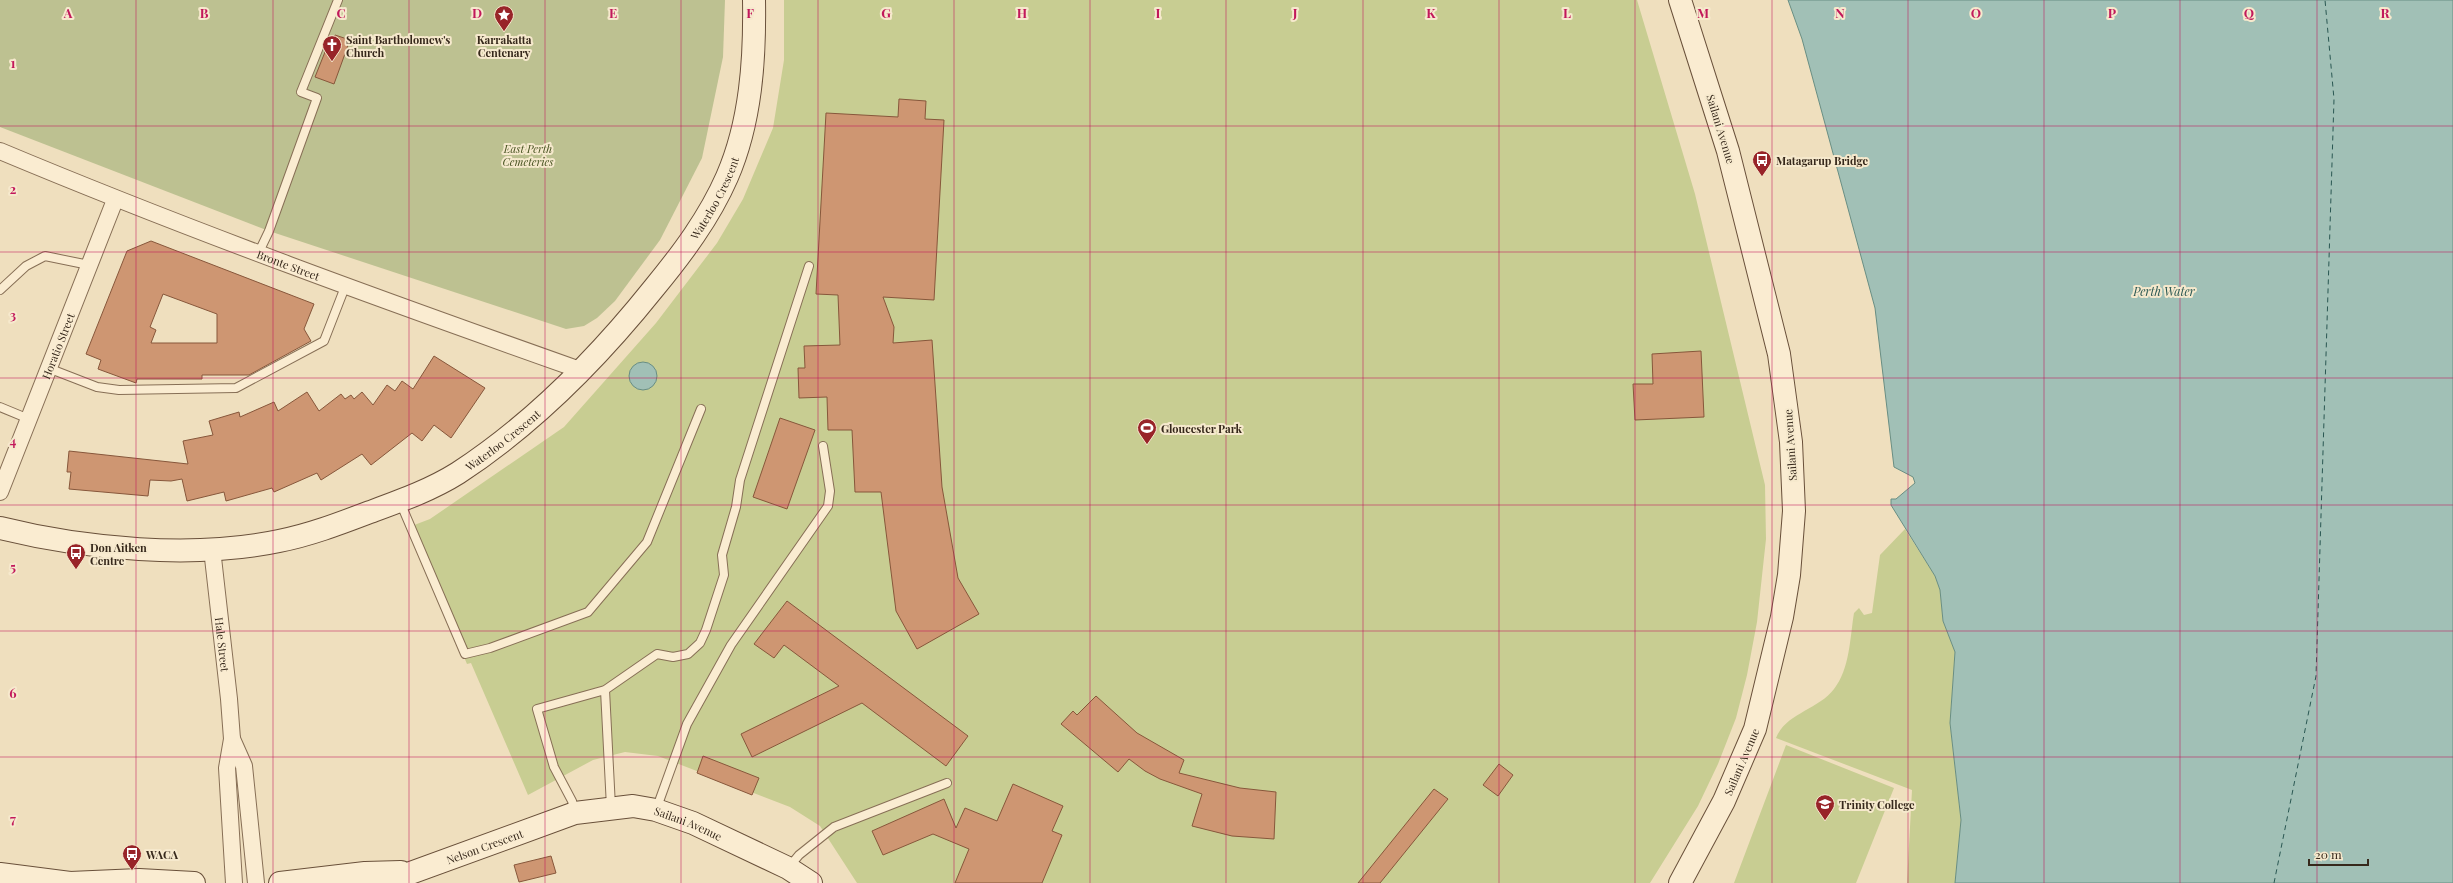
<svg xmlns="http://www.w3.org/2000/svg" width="2453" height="883" font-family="'Playfair Display',serif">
	<rect width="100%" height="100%" fill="#efdfbe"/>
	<path fill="#c8cd92" d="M784,0h853l58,194 70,291 1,54 -9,83 -10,53 -11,43 -18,46 -20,42 -48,77h-793l-37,-57 -30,-19 -132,-51 -33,-4 -32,8 -65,35 -57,-132 -4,1 -58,-137 21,-8 134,-92 92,-104 61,-80 26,-44 30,-71 11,-68z
		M1905,529l30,47 5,14 3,31 12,31 -5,71 11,97 -6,63h-48l5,-93 -136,-52c10,-25 42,-28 58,-49 16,-20 16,-52 20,-76l5,-5 5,7 8,-2 8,-58z
		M1786,745l108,43 -38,95h-122z"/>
	<path fill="#bdc191" d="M0,0h725l-2,57 -21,101 -42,82 -45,61 -18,17 -13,8 -18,3 -297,-98 -269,-104z"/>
	<path fill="#a1c0b6" stroke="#698e83" d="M1788,0h665v883h-498l6,-63 -11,-97 5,-71 -12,-31 -3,-31 -5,-14 -44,-71v-6h5l19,-16 -2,-6 -19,-10 -19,-159 -73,-269z
		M629 376a14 14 0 1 1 28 0a14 14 0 1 1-28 0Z"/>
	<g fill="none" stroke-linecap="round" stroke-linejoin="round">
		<path stroke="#2a5752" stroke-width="1" stroke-dasharray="5 4" stroke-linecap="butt" d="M2274,883l42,-207 18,-577 -9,-99"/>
	</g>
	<path fill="#ce9672" stroke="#87573b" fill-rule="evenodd" d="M335,35l15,5 -16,44 -19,-7 16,-40 3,2z
		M899,99l27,2 -1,18 19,1 -10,180 -51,-3 11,30 -1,16 39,-3 10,147 16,91 21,36 -62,35 -21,-38 -15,-119h-26l-3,-62h-24l-1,-33 -28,1 -1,-30h7l-1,-22 36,-1 -2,-50 -22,-1 10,-181 72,4z
		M151,241l163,63 -10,25 7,12 -62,34h-47v4h-65l-1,4 -38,-14 3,-9 -15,-6 41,-103zM163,294l54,20v29h-66l5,-13 -6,-3z
		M1701,351l3,66 -69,3 -2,-36h20l-1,-30z
		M434,356l51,32 -34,50 -17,-13 -12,16 -10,-8 -41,32 -9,-11 -41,26 -4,-7 -43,19 -2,-4 -46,13 -2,-9 -37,9 -5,-22 -11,2 -21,-1 -2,16 -79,-7 2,-17h-4l2,-21 119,13 -5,-23 30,-6 -4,-14 30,-9 1,5 34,-15 4,9 29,-19 12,19 22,-17 4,5 6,-4 3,4 8,-7 11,13 14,-20 8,6 7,-10 11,8z
		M780,418l35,12 -28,79 -34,-12z
		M787,601l181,135 -22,30 -84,-63 -110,54 -11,-23 98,-48 -55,-41 -10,13 -20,-14z
		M1096,696l41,37 47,27 -5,13 61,15 36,4 -2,47 -42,-3 -40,-10 10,-32 -42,-15 -15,-8 -16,-12 -11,13 -57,-48 12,-13 4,4z
		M703,756l56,22 -7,17 -55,-22z
		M1499,764l14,11 -15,21 -15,-11z
		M1013,784l50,22 -11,25 10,4 -20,48h-87l14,-34 -36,-15 -50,21 -11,-24 72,-32 12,29 9,-20 32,13z
		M1434,789l14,10 -68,84h-22z
		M551,856l5,17 -37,9 -5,-17z"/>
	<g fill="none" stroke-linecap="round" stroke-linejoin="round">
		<defs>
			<path id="lane" d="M258,254l11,-23 48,-133 -16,-6 37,-92
				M0,290l26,-24 19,-10 44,9
				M48,368l49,19 22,3 117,-2 88,-47 21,-54
				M0,407l29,12
				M400,502l65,152 25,-6 98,-36 59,-70 54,-133
				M605,690l6,117
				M656,810l31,-86 44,-79 97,-139 2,-15 -7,-45
				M575,812l-3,-11 -18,-34 -17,-58 68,-19 52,-36 16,3 15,-3 12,-11 6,-13 18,-55 -2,-20 14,-48 4,-27 69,-214
				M789,867l10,-12 35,-28 113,-44"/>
			<g id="street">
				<path id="s1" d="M0,151c191,80 385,150 580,219"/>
				<path id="s2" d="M0,492l115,-292"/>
				<path id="s3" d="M212,549l17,150 3,40 -5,29 7,115"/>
				<path d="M232,739l12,27 12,117"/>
			</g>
			<g id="secondary">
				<path id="s4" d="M0,528c84,21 194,31 279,13 31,-6 62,-18 91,-29 30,-11 61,-22 88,-39 75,-49 140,-115 196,-185 28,-34 55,-70 73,-111 24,-55 28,-118 27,-177"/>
				<path d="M0,874l70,9 69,-3 55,3"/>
				<path d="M280,883l85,-10 36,-1"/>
				<path id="s5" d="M383,883l192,-70 58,-7 23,4 37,13 95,45 23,15"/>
				<path id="s6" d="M1680,883l44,-82 31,-72 27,-112 7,-42 5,-64 -3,-69 -12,-88 -51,-203 -48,-151"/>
			</g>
		</defs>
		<use href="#lane" stroke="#876f56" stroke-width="10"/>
		<use href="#street" stroke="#876f56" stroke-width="18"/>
		<use href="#secondary" stroke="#69503a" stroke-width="24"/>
		<use href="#lane" stroke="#faecd1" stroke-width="8"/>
		<use href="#street" stroke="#faecd1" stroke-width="16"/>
		<use href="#secondary" stroke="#faecd1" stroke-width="22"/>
	</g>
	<path fill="none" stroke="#c2185b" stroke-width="1" stroke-opacity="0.55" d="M136,0v883M273,0v883M409,0v883M545,0v883M681,0v883M818,0v883M954,0v883M1090,0v883M1226,0v883M1363,0v883M1499,0v883M1635,0v883M1772,0v883M1908,0v883M2044,0v883M2180,0v883M2317,0v883M0,126h2453M0,252h2453M0,378h2453M0,505h2453M0,631h2453M0,757h2453"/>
	<defs>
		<symbol id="sight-pin" viewBox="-11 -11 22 30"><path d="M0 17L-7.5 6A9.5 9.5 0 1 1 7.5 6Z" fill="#982429" stroke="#f6e9cd"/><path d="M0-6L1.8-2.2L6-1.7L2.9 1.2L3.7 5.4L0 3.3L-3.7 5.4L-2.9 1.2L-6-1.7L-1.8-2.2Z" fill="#fff"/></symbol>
		<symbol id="church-pin" viewBox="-11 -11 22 30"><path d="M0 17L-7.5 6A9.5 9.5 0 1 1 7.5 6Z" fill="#982429" stroke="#f6e9cd"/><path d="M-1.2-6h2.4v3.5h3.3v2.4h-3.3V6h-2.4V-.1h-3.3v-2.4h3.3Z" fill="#fff"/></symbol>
		<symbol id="bus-pin" viewBox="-11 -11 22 30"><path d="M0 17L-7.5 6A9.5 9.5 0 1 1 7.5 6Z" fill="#982429" stroke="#f6e9cd"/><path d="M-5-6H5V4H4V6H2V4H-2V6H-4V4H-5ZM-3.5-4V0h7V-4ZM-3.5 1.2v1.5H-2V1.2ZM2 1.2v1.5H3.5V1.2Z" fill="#fff"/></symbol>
		<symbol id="stadium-pin" viewBox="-11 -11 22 30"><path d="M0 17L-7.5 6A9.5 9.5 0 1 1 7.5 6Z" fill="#982429" stroke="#f6e9cd"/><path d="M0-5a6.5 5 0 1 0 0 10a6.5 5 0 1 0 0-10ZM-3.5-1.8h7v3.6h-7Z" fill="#fff"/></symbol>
		<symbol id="school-pin" viewBox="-11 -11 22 30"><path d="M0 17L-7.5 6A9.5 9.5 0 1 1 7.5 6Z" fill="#982429" stroke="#f6e9cd"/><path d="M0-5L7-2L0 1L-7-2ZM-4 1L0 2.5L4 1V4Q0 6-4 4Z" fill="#fff"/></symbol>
	</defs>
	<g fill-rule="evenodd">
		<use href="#sight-pin" x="493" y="4" width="22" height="30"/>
		<use href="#church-pin" x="321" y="34" width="22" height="30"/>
		<use href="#bus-pin" x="1751" y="149" width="22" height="30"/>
		<use href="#stadium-pin" x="1136" y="417" width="22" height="30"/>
		<use href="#bus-pin" x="65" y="542" width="22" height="30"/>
		<use href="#school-pin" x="1814" y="793" width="22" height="30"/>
		<use href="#bus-pin" x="121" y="843" width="22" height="30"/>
	</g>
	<g text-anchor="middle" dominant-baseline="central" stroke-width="4" stroke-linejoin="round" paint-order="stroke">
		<g font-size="11" font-weight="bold" fill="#36281b" stroke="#f6e9cd" text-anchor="start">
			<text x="346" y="39">Saint Bartholomew's<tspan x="346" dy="13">Church</tspan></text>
			<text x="504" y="39" text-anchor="middle">Karrakatta<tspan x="504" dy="13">Centenary</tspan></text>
			<text x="1776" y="160">Matagarup Bridge</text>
			<text x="1161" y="428">Gloucester Park</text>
			<text x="90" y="547">Don Aitken<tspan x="90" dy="13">Centre</tspan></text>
			<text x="1839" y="804">Trinity College</text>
			<text x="146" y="854">WACA</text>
		</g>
		<g font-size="11" fill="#36281b" stroke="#f6e9cd">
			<text transform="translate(1721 129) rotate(73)">Sailani Avenue</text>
			<text stroke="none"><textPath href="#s4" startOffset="853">Waterloo Crescent</textPath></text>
			<text stroke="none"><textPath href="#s1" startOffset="310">Bronte Street</textPath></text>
			<text stroke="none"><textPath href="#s2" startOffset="157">Horatio Street</textPath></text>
			<text stroke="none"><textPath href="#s4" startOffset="529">Waterloo Crescent</textPath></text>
			<text transform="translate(1790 445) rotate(-94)">Sailani Avenue</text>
			<text stroke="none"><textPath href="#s3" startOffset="96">Hale Street</textPath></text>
			<text stroke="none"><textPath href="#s6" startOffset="136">Sailani Avenue</textPath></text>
			<text stroke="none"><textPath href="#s5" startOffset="321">Sailani Avenue</textPath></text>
			<text stroke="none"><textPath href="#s5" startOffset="108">Nelson Crescent</textPath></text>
		</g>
		<g font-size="11" font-style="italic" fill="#485321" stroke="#f6e9cd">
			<text x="528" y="148">East Perth<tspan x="528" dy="13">Cemeteries</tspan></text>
		</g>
		<g font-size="12" font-style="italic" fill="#2a5752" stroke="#f6e9cd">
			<text x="2164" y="291">Perth Water</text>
		</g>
	</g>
	<g font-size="13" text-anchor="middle" font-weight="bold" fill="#c2185b" stroke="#f6e9cd" stroke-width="4" stroke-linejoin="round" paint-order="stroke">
		<text x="68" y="18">A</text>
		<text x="204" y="18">B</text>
		<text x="341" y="18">C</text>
		<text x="477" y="18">D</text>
		<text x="613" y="18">E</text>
		<text x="750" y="18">F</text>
		<text x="886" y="18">G</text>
		<text x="1022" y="18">H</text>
		<text x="1158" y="18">I</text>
		<text x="1295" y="18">J</text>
		<text x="1431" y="18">K</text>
		<text x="1567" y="18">L</text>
		<text x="1703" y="18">M</text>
		<text x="1840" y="18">N</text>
		<text x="1976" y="18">O</text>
		<text x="2112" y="18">P</text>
		<text x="2249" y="18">Q</text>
		<text x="2385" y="18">R</text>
		<text x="13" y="68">1</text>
		<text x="13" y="194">2</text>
		<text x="13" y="320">3</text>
		<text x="13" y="446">4</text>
		<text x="13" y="572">5</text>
		<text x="13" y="698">6</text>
		<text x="13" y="824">7</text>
	</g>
	<path d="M2309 859v6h59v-6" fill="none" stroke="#36281b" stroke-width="2"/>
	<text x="2315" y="859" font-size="12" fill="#36281b" stroke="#f6e9cd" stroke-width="3" paint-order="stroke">20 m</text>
</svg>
